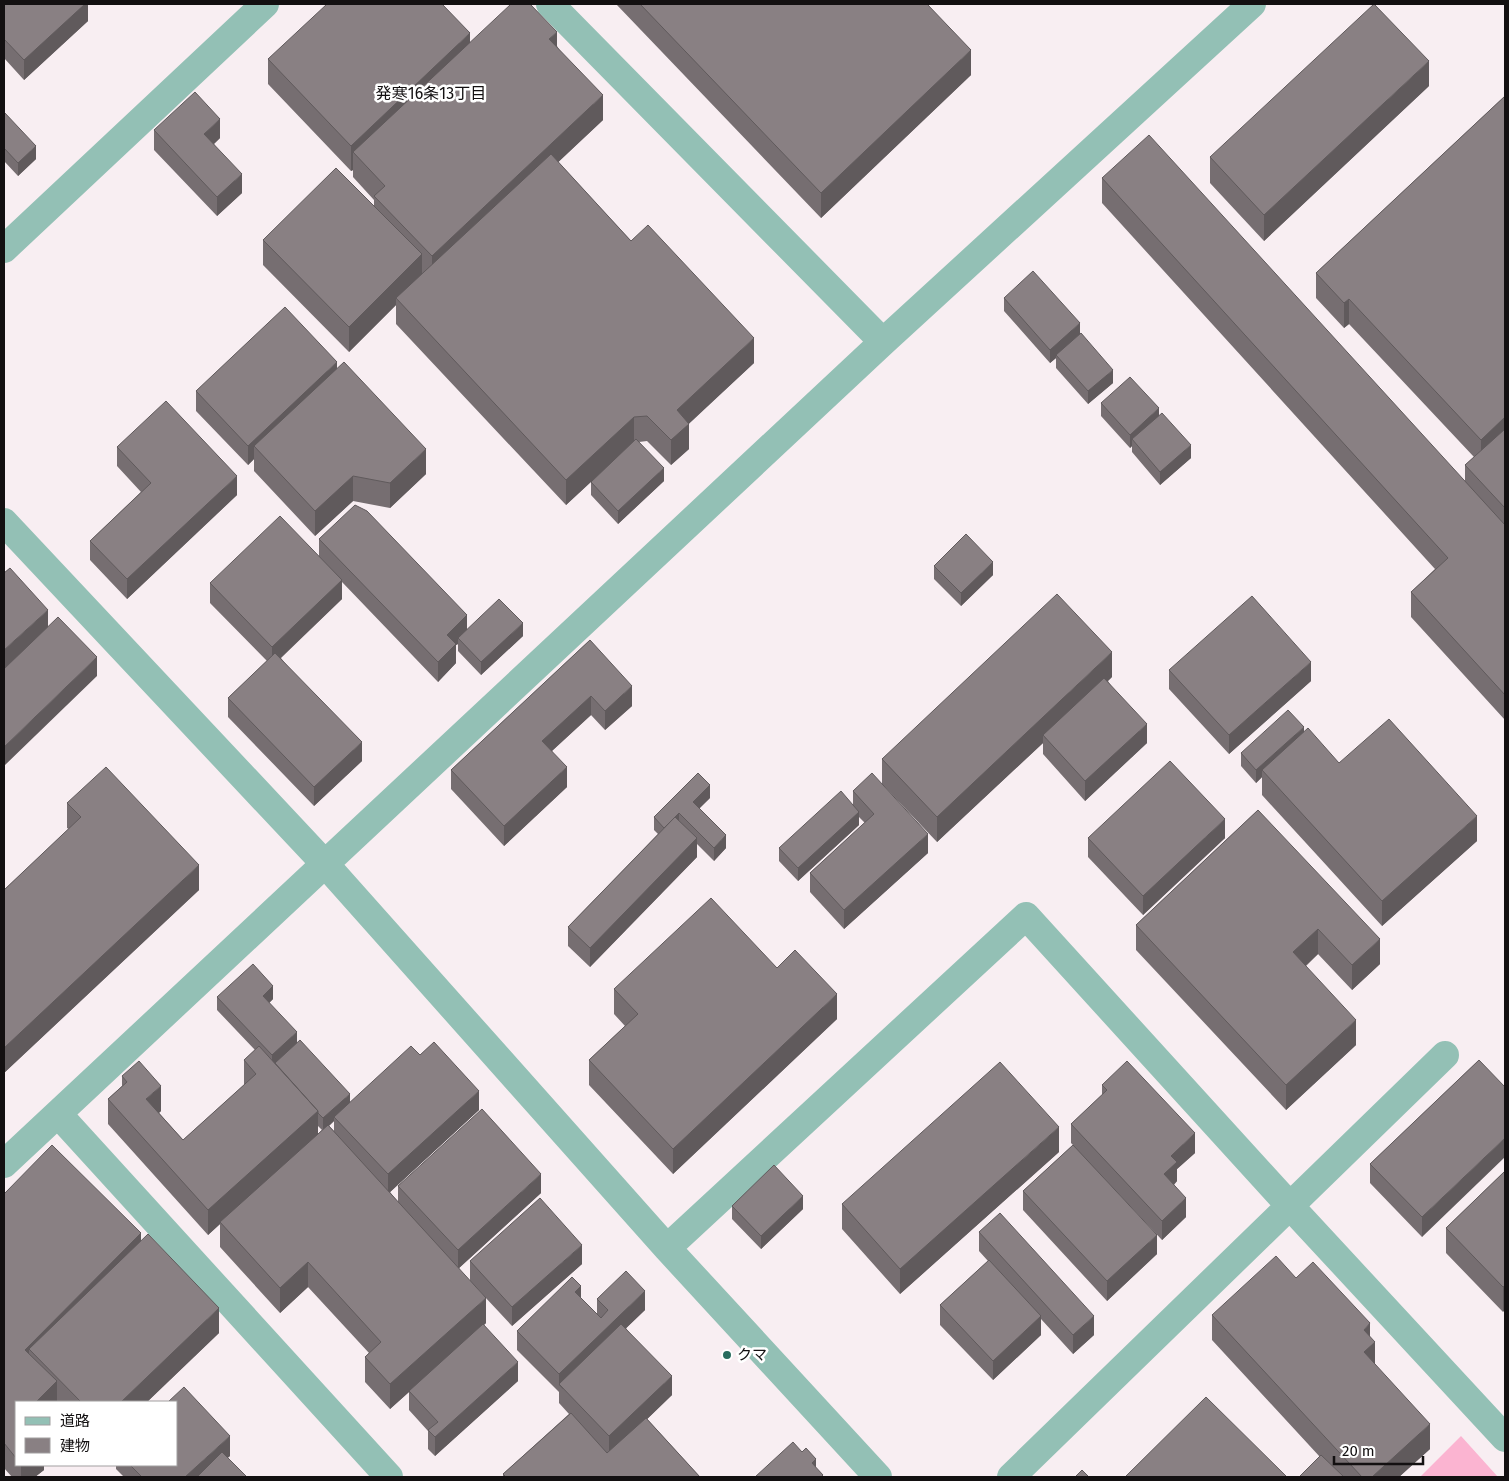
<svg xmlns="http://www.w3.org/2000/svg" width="1509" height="1481" font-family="'Fira Sans','Noto Sans JP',sans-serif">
	<rect width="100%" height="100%" fill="#f8eef2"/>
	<path fill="#fbb4d1" d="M1461,1436l37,41h-78z"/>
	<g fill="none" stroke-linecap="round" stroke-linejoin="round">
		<path stroke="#93c0b5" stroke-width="28" d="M550,4l333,338
			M4,249l261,-245
			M4,522l322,343 341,383 211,229
			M58,1114l331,363
			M4,1164l879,-822 369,-338
			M667,1248l359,-332 264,290 215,232
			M1011,1477l434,-422"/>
	</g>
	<path fill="#766e71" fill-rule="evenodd" d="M4,4h84v17l-64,59 -20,-22z
		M616,4h311l44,71 -150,143z
		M470,42l87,4 46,74 -45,42 73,79 123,122 -65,60v26l-18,16 -24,-24 -8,1 25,39 -46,43 -27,-29v-13l29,-27 -54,50 -170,-181v-19l-47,47 -86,-87v-25l111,-34v-6l-21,-23v-7l-2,1 -83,-87v-25z
		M1429,86l-165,155 -54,-58v-26z
		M1505,96v624l-94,-103v-25l24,-23 -333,-366v-25l363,303v-16l9,-8 -125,-133 -5,4 -28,-30v-25z
		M4,112l32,47 -18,17 -14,-15z
		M154,130l66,8 -6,6 28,49 -25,23 -63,-66z
		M1004,298l76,36 33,49 -25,21 -32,-36v-10l-6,5 -46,-52z
		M337,369l89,105 -36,34 -37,-7 -38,35 -61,-65v-12l-6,6 -52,-54v-20z
		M1101,403l58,13 32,42 -31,27 -28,-33v-6l-2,2 -29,-32z
		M117,447l120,48 -110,104 -37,-39v-19l51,-49 -24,-26z
		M319,539l148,90 56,7 -42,39 -23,-24v-7l-2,1v18l-18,19 -96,-100v17l-61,59 81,103 -48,45 -86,-89v-19l39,-37 -57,-58v-20l109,-27z
		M934,566l59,9 -32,31 -27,-27z
		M590,640l42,66 -27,24 -14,-15 -39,36 15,36 -63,59 -53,-57v-19z
		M1169,670l142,11 -82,73 -60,-65z
		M1112,677l-4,4 39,62 -62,58 -42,-47v-11l-106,99 -55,-58 46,69 -84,76 -34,-37v-19l55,-50 -6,-6v8l-61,56 -19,-20v-13l74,-43v-14l29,-7v-25z
		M1304,733l35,30 138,78 -95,85 -120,-131v-18l-6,6 -15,-17v-13z
		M710,798l-11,10 27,40 -12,13 -17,-17v13l-107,110 -22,-21v-19l90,-93 -4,-4v-13z
		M67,803l132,87 -195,183v-183l65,-61 -2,-1z
		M1258,810l122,154 -28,26 -34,-36 -12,12 50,79 -70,65 -150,-160v-25z
		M1088,838h137l-82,77 -55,-58z
		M777,968l60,51 -164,155 -84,-89v-25l36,-34 -11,-12v-25z
		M217,997l56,2 -4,4 28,40 53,60 70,-48 59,55 -89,82 8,10v-16l143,7 -82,75 27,55 -2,2 34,56 -83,75 -7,-7v-18l-19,-21v-18l-19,17 -25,-27v-25l4,-4 -61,-66 -28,26 -60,-66v-23l-12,11 -100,-111v-25l14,-13v-10l39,35 -2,2 24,27 61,-55v-25l11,-10 -38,-40zM334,1121v10l-5,-5zM318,1126l4,4 -4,4z
		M1479,1060l-57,177 -52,-54v-19z
		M1102,1085l93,68 -18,16v12l-3,4 12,32 -24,23 -68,-72 63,86 -50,47 -84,-91v-19l50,-46 -2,-2v-19l31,-29z
		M1059,1152l-159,142 -58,-65v-25z
		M1505,1171l-2,141 -57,-59v-25z
		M4,1194l137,47 78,92 -72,69h-131v63h28v5l-9,7h-23l-8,-9z
		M732,1206l71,3 -42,40 -29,-30z
		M979,1232l115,103 -21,19 -32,-35v16l-48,45 -53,-55v-20l48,-44 -9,-10z
		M470,1261l112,3 -70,62 -42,-45z
		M1296,1278l74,59 5,28 55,84 -31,28h-100l21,-20 -108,-117v-25z
		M581,1298l16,16v-15l48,11 -19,18 46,67 -25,24 53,58h-197v-3l66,-60 -10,-11v-11l-42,-42v-19z
		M230,1456l-3,2 20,19h-123l-8,-8v-4h60z"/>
	<path fill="#605a5c" d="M85,4h3v17l-64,59v-20z
		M557,32v25l-8,-18z
		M470,33v25l-117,94v18l-2,1v-25z
		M971,50v25l-150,143v-25z
		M1429,61v25l-165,155v-26z
		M603,95v25l-171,161v-25z
		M220,119v19l-16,15v-19z
		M36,146v13l-18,17v-13z
		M242,174v19l-25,23v-19z
		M422,254v25l-26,19v7l-47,47v-25z
		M1349,299v25l-5,4v-25z
		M1080,323v13l-24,19v3l-6,5v-13z
		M754,338v25l-77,72v-25z
		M337,362v19l-83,65v13l-6,6v-19z
		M1113,370v13l-25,21v-13z
		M1159,408v13l-27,18v7l-2,2v-13z
		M634,417v25l-68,63v-25z
		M1505,417v25l-24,23v-25z
		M689,424v25l-18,16v-25z
		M1191,445v13l-31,27v-13z
		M426,449v25l-36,34v-25z
		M664,468v13l-46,43v-13z
		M237,476v19l-110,104v-20z
		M353,476v25l-38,35v-25z
		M993,562v13l-32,31v-13z
		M342,580v19l-70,67v-19z
		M48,610v19l-44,40v-19z
		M467,615v19l-9,4v6l-2,1v18l-18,19v-20l9,-27z
		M523,623v13l-42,39v-13z
		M1112,652v25l-66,62 -3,-4v8l-106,99v-25z
		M97,657v19l-93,90v-19z
		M1311,662v19l-82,73v-19z
		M632,686v20l-27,24v-19z
		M591,696v19l-49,45v-19z
		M1147,724v19l-62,58v-20z
		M1304,727v13l-42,30v7l-6,6v-13z
		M362,742v19l-48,45v-19z
		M567,767v20l-63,59v-20z
		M710,785v13l-17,17v-13z
		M859,812v13l-61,56v-13z
		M679,813v13l-15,2z
		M1477,816v25l-95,85v-25z
		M1225,819v19l-82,77v-19z
		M928,834v19l-84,76v-19z
		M726,835v13l-12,13v-13z
		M697,838v19l-107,110v-19z
		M199,865v25l-195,183v-25z
		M1318,929v25l-25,23v-25z
		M1380,939v25l-28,26v-25z
		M273,986v13l-10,10v-13z
		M837,994v25l-164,155v-25z
		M1356,1020v25l-70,65v-25z
		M297,1032v13l-25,23v-13z
		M161,1086v25l-15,13v-25z
		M479,1091v19l-91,84v-20z
		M350,1094v13l-16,10v4l-11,10v-13z
		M318,1111v25l-98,86v2l-12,11v-25z
		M1059,1127v25l-159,142v-25z
		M1195,1133v20l-18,16v12l-13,13v-20l7,-18z
		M1505,1138v19l-83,80v-20z
		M541,1174v19l-83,76v-19z
		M803,1196v13l-42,40v-13z
		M1186,1198v19l-24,23v-19z
		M141,1233v25l-112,91v21l-4,-20z
		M1157,1235v19l-50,47v-20z
		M582,1245v19l-70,62v-19z
		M308,1262v25l-28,26v-25z
		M1505,1285v25l-2,2v-25z
		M581,1286v20l-6,-14z
		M645,1291v19l-82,79 -4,-4v-11z
		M486,1298v25l-96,86v-25z
		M219,1308v25l-72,69h-26z
		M1041,1316v19l-48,45v-19z
		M1094,1316v19l-21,19v-19z
		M1370,1323v23l5,-4v25l-11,11v-48z
		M518,1362v19l-83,75v-19z
		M672,1376v19l-63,61v-20z
		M57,1381v21h-21z
		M1430,1424v25l-31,28h-27z
		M230,1436v20l-24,21h-21z
		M816,1459v18l-4,-14z
		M21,1465h23v5l-9,7h-14z"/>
	<path fill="#898083" stroke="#605a5c" d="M4,4h81l-61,56 -20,-21z
		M327,4h115l28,29 -119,113 -83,-87z
		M511,4h19l27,28 -8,7 54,56 -171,161 -58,-60 11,-10 -32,-34z
		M640,4h287l44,46 -150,143z
		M1374,4l55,57 -165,154 -54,-58z
		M195,92l25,27 -16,15 38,40 -25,23 -63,-67z
		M1505,96v321l-24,23 -132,-141 -5,4 -28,-30z
		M4,112l32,34 -18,17 -14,-15z
		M1149,135l356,390v170l-94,-103 37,-34 -346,-380z
		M551,154l80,87 17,-16 106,113 -77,72 12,14 -18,16 -24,-24 -13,1 -68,63 -170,-182z
		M336,168l86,86 -73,73 -86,-87z
		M1033,271l47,52 -30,27 -46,-52z
		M285,307l52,55 -89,84 -52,-55z
		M1081,333l32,37 -25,21 -32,-36z
		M344,362l82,87 -36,34 -37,-7 -38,35 -61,-65z
		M1130,377l29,31 -29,27 -29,-32z
		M166,401l71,75 -110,103 -37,-38 61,-58 -34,-36z
		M1162,413l29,32 -31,27 -28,-33z
		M1505,429v79l-40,-43z
		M636,439l28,29 -46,43 -27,-29z
		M355,505l12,6 100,104 -20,20 9,9 -18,18 -119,-123z
		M280,516l62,64 -70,67 -62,-64z
		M966,534l27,28 -32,31 -27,-27z
		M10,568l38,42 -44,40v-77z
		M1057,594l55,58 -175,165 -55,-58z
		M1252,596l59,66 -82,73 -60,-65z
		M499,599l24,24 -42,39 -23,-24z
		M58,617l39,40 -93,90v-78z
		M590,640l42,46 -27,25 -14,-15 -49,45 25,26 -63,59 -53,-56z
		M275,653l87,89 -48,45 -86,-89z
		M1104,678l43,46 -62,57 -42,-46z
		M1288,710l16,17 -48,43 -15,-17z
		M1389,719l88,97 -95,85 -120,-131 46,-42 31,35z
		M1170,761l55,58 -82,77 -55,-58z
		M106,767l93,98 -195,183v-158l77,-73 -14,-14z
		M698,773l12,12 -17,17 33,33 -12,13 -35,-35 -15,15 -10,-11z
		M872,773l56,61 -84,76 -34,-37 64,-59 -21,-23z
		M841,791l18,21 -61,56 -19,-20z
		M1258,810l122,129 -28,26 -34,-36 -25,23 63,68 -70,65 -150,-160z
		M675,817l22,21 -107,110 -22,-21z
		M711,898l66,70 18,-18 42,44 -164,155 -84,-89 49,-46 -24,-25z
		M253,964l20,22 -10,10 34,36 -25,23 -55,-58z
		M300,1040l50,54 -27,24 -5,-5v-2l-43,-48z
		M434,1042l45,49 -91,83 -54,-57 77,-71 9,9z
		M259,1046l59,65 -110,99 -100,-111 19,-17 -5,-6 17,-15 22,25 -15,13 37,41 73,-66 -12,-14z
		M1479,1060l26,27v51l-83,79 -52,-53z
		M1127,1061l68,72 -24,23 6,6 -13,12 22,24 -24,23 -91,-97 36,-34 -5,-5z
		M1000,1062l59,65 -159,142 -58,-65z
		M482,1109l59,65 -83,76 -60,-64z
		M328,1125l158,173 -96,86 -25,-27 16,-15 -73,-80 -28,26 -60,-66z
		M52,1145l89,88 -116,117 32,31 -21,21h-20v56l-12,-15v-249z
		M1073,1145l84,90 -50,46 -84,-90z
		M774,1165l29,31 -42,40 -29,-30z
		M1505,1171v114l-2,2 -57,-59z
		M540,1198l42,47 -70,62 -42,-46z
		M1000,1213l94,103 -21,19 -94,-103z
		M148,1234l71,74 -98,94h-40l-52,-53z
		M1276,1256l20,22 17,-16 57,61 -6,7 11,12 -11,10 66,72 -58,53h-10l-150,-162z
		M989,1260l52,56 -48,45 -53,-56z
		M626,1271l19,20 -86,83 -42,-43 55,-54 9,9 -6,6 26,26 7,-8 -11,-11z
		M483,1324l35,38 -83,75 -7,-7 10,-8 -29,-31z
		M621,1324l51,52 -63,60 -50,-52z
		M184,1387l46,49 -45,41h-43l-12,-12h46v-63h-8z
		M1206,1397l81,80h-162z
		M571,1413l36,40 39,-35 54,59h-194l-3,-3z
		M793,1442l9,10 4,-4 10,11 -4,4 11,12 -2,2h-66z
		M222,1452l25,25h-50z
		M1321,1455l23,22h-45z
		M1082,1470l7,7h-14z"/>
	<circle fill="#286c5e" stroke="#fff" stroke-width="2" cx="727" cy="1355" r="5"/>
	<g text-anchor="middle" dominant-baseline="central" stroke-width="5" stroke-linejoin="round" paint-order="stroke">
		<g font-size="15" fill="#131011" stroke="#fff" text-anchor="start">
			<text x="737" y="1355">クマ</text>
		</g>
		<g font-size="16" fill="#131011" stroke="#fff">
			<text x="431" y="93">発寒16条13丁目</text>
		</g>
	</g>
	<rect width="1509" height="1481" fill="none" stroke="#131011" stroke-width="10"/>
	<rect x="15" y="1401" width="162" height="65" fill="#ffffff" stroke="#a19fa0"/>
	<rect x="25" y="1417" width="25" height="8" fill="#93c0b5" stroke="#a19fa0"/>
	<text x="60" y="1426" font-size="15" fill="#131011">道路</text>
	<rect x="25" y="1438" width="25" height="15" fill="#898083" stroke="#a19fa0"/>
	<text x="60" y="1451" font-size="15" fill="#131011">建物</text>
	<path d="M1334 1456v8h89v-8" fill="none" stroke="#131011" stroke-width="2.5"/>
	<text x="1342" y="1456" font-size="15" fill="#131011" stroke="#ffffff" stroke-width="4" paint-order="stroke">20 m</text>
</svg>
